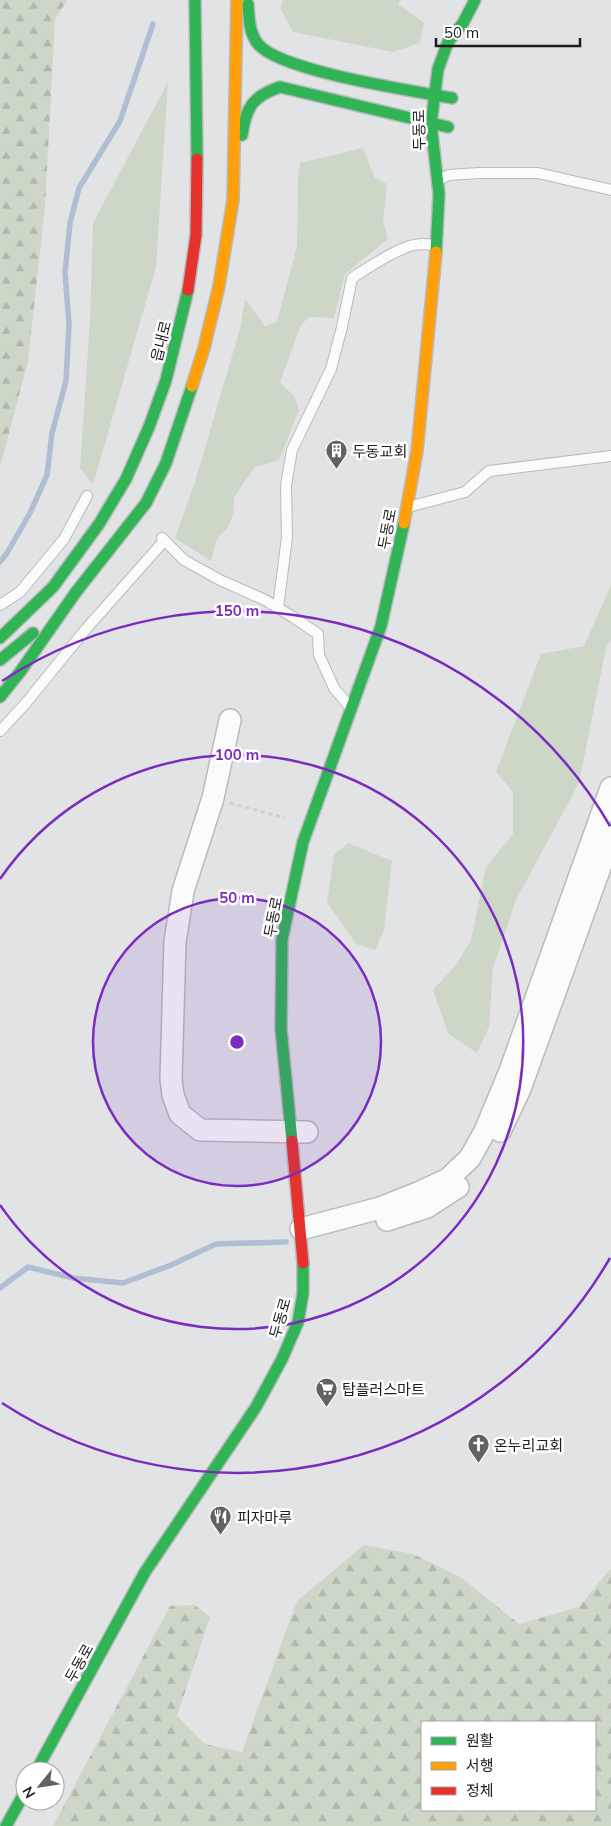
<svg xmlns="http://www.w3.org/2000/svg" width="611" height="1826" font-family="Mulish,'Noto Sans KR',sans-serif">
	<defs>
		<pattern id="forest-firs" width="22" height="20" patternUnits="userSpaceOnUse" patternTransform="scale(1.25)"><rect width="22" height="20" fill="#cdd7c8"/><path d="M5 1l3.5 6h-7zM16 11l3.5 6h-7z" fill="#afb8ab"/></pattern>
	</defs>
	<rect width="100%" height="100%" fill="#e1e3e5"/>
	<path fill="#cdd7c8" d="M283,0h117l-2,4 26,19 -4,20 -27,9 -100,-20 -13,-24z
		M168,82l-12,185 -63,218 -13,-17 10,-148 3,-97z
		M363,148l12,30 12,6 -4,36 5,19 -43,35 -11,44 -25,-1 -8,8 -21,57 15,15 4,13 -20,50 -24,7 -13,18 -8,13 -1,16 -4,12 -12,13 -6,22 -36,-23 19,-53 46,-156 5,-30 20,27 12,-4 20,-76 1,-69 2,-14z
		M611,585v54l-5,9 -27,135 -63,117 -23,68 -4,59 -12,26 -29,-20 -15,-43 23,-25 15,-25 15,-73 27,-33v-42l-17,-20 45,-118 43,-8z
		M348,843l44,18 -8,69 -9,20 -19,-6 -29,-42 7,-47z"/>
	<path fill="url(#forest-firs)" fill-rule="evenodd" d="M0,0h67l-12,20 -10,186 -17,155 -28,106z
		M364,1545l49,9 49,24 57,46 60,-17 32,-39v258h-558l117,-220 25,-1 15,12 -33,99 28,28 37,8 55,-151zM422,1722h173v88h-173z"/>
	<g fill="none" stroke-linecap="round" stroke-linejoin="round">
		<path stroke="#b0bed4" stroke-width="5.5" d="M0,562l7,-9 23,-40 17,-38 5,-42 14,-52 3,-57 -4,-51 5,-50 9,-35 41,-67 33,-97
			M0,1288l28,-21 45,11 50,5 48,-18 45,-21 70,-2"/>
		<defs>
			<path id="lane" d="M438,180l11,-5 30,-2h59l73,17
				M408,507l57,-15 24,-21 122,-15
				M162,538l22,22 36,20 45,20 28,17 25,17 1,21 15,33 16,19
				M0,605l20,-13 44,-53 23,-43
				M278,608l9,-71 -1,-52 6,-35 39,-81 11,-42 10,-49c17,-11 36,-24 55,-31 9,-4 19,-3 28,-2
				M0,731l26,-28 60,-74 78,-88"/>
			<path id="street" d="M230,720l-17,78 -30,93 -8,51 -4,137 2,16 7,19 20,16 107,2
				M500,1131l20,-42 91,-252
				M387,1220l40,-13 31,-20
				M301,1229l79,-21 38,-15 30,-14 22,-21 15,-27 25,-60 101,-283"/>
			<path id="fast" d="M195,0l2,159
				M248,4c1,14 1,29 10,40 21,27 156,47 194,54
				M242,135c4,-28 11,-39 38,-48l168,40
				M436,252l3,-58 -8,-70 7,-55 10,-27 15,-19 12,-23
				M0,638l53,-51 46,-63 27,-45 23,-52 17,-47 22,-90
				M0,660l33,-27
				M0,697l20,-25 56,-80 70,-89 20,-40 26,-77
				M292,1141l-11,-112 1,-90 21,-97 78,-216 23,-103
				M36,1771l109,-199 111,-165 26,-48 16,-37 5,-29v-30
				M6,1826l19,-34"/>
			<path id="slow" d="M192,386l12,-38 15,-62 14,-86 4,-200
				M404,523l13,-72 19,-199"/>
			<path id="jam" d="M188,290l8,-55 1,-76
				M292,1141l11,122"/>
		</defs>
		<use href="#lane" stroke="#b9babc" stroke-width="12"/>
		<use href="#street" stroke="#b9babc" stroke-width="24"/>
		<use href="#fast" stroke="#b9babc" stroke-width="14"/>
		<use href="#slow" stroke="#b9babc" stroke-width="14"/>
		<use href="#jam" stroke="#b9babc" stroke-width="14"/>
		<path stroke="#cfcfd0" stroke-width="3" stroke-dasharray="4 4" stroke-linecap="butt" d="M230,803l55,15"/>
		<use href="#lane" stroke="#fafbfb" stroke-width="10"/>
		<use href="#street" stroke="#fafbfb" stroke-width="21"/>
		<use href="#fast" stroke="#30b455" stroke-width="11"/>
		<use href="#slow" stroke="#ff9f0a" stroke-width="11"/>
		<use href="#jam" stroke="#e5322d" stroke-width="11"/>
	</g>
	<circle cx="237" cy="1042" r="144" fill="#7b2cbf" fill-opacity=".12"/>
	<g fill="none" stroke="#7b2cbf" stroke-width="2.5">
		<circle cx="237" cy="1042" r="144"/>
		<path d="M0 879A287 287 0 1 1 0 1205"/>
		<path d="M610 1258A431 431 0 0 1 2 1403M2 681A431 431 0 0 1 610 826"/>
	</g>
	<defs>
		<symbol id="building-pin" viewBox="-11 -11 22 30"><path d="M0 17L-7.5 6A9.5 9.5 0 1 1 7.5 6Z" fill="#616264" stroke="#fff"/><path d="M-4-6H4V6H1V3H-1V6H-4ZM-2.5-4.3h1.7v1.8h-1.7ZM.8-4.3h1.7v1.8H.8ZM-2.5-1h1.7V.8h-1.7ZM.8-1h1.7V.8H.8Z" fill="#fff"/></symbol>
		<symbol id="supermarket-pin" viewBox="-11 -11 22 30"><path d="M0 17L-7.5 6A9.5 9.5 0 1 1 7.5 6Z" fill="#616264" stroke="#fff"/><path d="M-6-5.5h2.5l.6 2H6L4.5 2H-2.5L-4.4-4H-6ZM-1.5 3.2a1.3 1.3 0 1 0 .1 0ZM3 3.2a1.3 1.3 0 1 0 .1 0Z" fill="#fff"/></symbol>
		<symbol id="church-pin" viewBox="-11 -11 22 30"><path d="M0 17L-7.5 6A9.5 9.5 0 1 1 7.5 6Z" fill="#616264" stroke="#fff"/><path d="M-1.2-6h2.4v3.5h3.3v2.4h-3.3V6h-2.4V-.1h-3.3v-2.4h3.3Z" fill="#fff"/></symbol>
		<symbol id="restaurant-pin" viewBox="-11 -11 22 30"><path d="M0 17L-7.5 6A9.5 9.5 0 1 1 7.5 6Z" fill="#616264" stroke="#fff"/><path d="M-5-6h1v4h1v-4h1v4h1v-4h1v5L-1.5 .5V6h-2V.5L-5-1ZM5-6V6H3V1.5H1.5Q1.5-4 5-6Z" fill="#fff"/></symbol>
	</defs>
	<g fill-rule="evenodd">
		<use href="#building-pin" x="324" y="438" width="25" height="34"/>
		<use href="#supermarket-pin" x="314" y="1376" width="25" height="34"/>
		<use href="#church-pin" x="466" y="1432" width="25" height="34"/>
		<use href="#restaurant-pin" x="208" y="1504" width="25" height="34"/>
	</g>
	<g text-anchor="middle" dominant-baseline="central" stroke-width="5" stroke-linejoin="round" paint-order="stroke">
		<g font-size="15" fill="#1c1c1e" stroke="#fff">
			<text transform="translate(419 130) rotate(-91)">두동로</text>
			<text transform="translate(161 341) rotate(-76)">읍내로</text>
			<text transform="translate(387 529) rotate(-79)">두동로</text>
			<text transform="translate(273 917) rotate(-79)">두동로</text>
			<text transform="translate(280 1318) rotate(-74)">두동로</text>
			<text transform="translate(79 1663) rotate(-61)">두동로</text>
		</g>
		<g font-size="15" fill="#1c1c1e" stroke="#fff" text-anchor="start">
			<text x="352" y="451">두동교회</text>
			<text x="342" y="1389">탑플러스마트</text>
			<text x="494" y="1445">온누리교회</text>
			<text x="237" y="1517">피자마루</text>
		</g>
	</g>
	<circle cx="237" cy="1042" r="8" fill="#7b2cbf" stroke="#fff" stroke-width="2.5"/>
	<g font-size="15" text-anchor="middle" font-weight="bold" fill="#7b2cbf" stroke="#fff" stroke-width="5" stroke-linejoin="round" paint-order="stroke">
		<text x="237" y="616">150 m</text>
		<text x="237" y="760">100 m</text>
		<text x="237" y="903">50 m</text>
	</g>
	<rect x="421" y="1721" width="175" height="90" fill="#ffffff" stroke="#a4a4a5"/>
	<rect x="431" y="1737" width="25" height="8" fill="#30b455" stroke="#a4a4a5"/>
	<text x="466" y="1746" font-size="15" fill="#1c1c1e">원활</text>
	<rect x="431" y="1762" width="25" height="8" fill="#ff9f0a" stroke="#a4a4a5"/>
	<text x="466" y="1771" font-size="15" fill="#1c1c1e">서행</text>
	<rect x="431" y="1787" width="25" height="8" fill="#e5322d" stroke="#a4a4a5"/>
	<text x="466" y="1796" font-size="15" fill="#1c1c1e">정체</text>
	<g transform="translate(40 1786) rotate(240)"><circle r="24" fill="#ffffff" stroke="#a4a4a5"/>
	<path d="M0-4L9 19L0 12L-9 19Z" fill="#616264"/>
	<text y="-8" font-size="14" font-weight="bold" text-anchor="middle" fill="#1c1c1e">N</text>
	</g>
	<path d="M436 38v8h144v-8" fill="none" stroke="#1c1c1e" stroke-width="2.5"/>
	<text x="444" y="38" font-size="15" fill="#1c1c1e" stroke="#ffffff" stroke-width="4" paint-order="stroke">50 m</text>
</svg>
